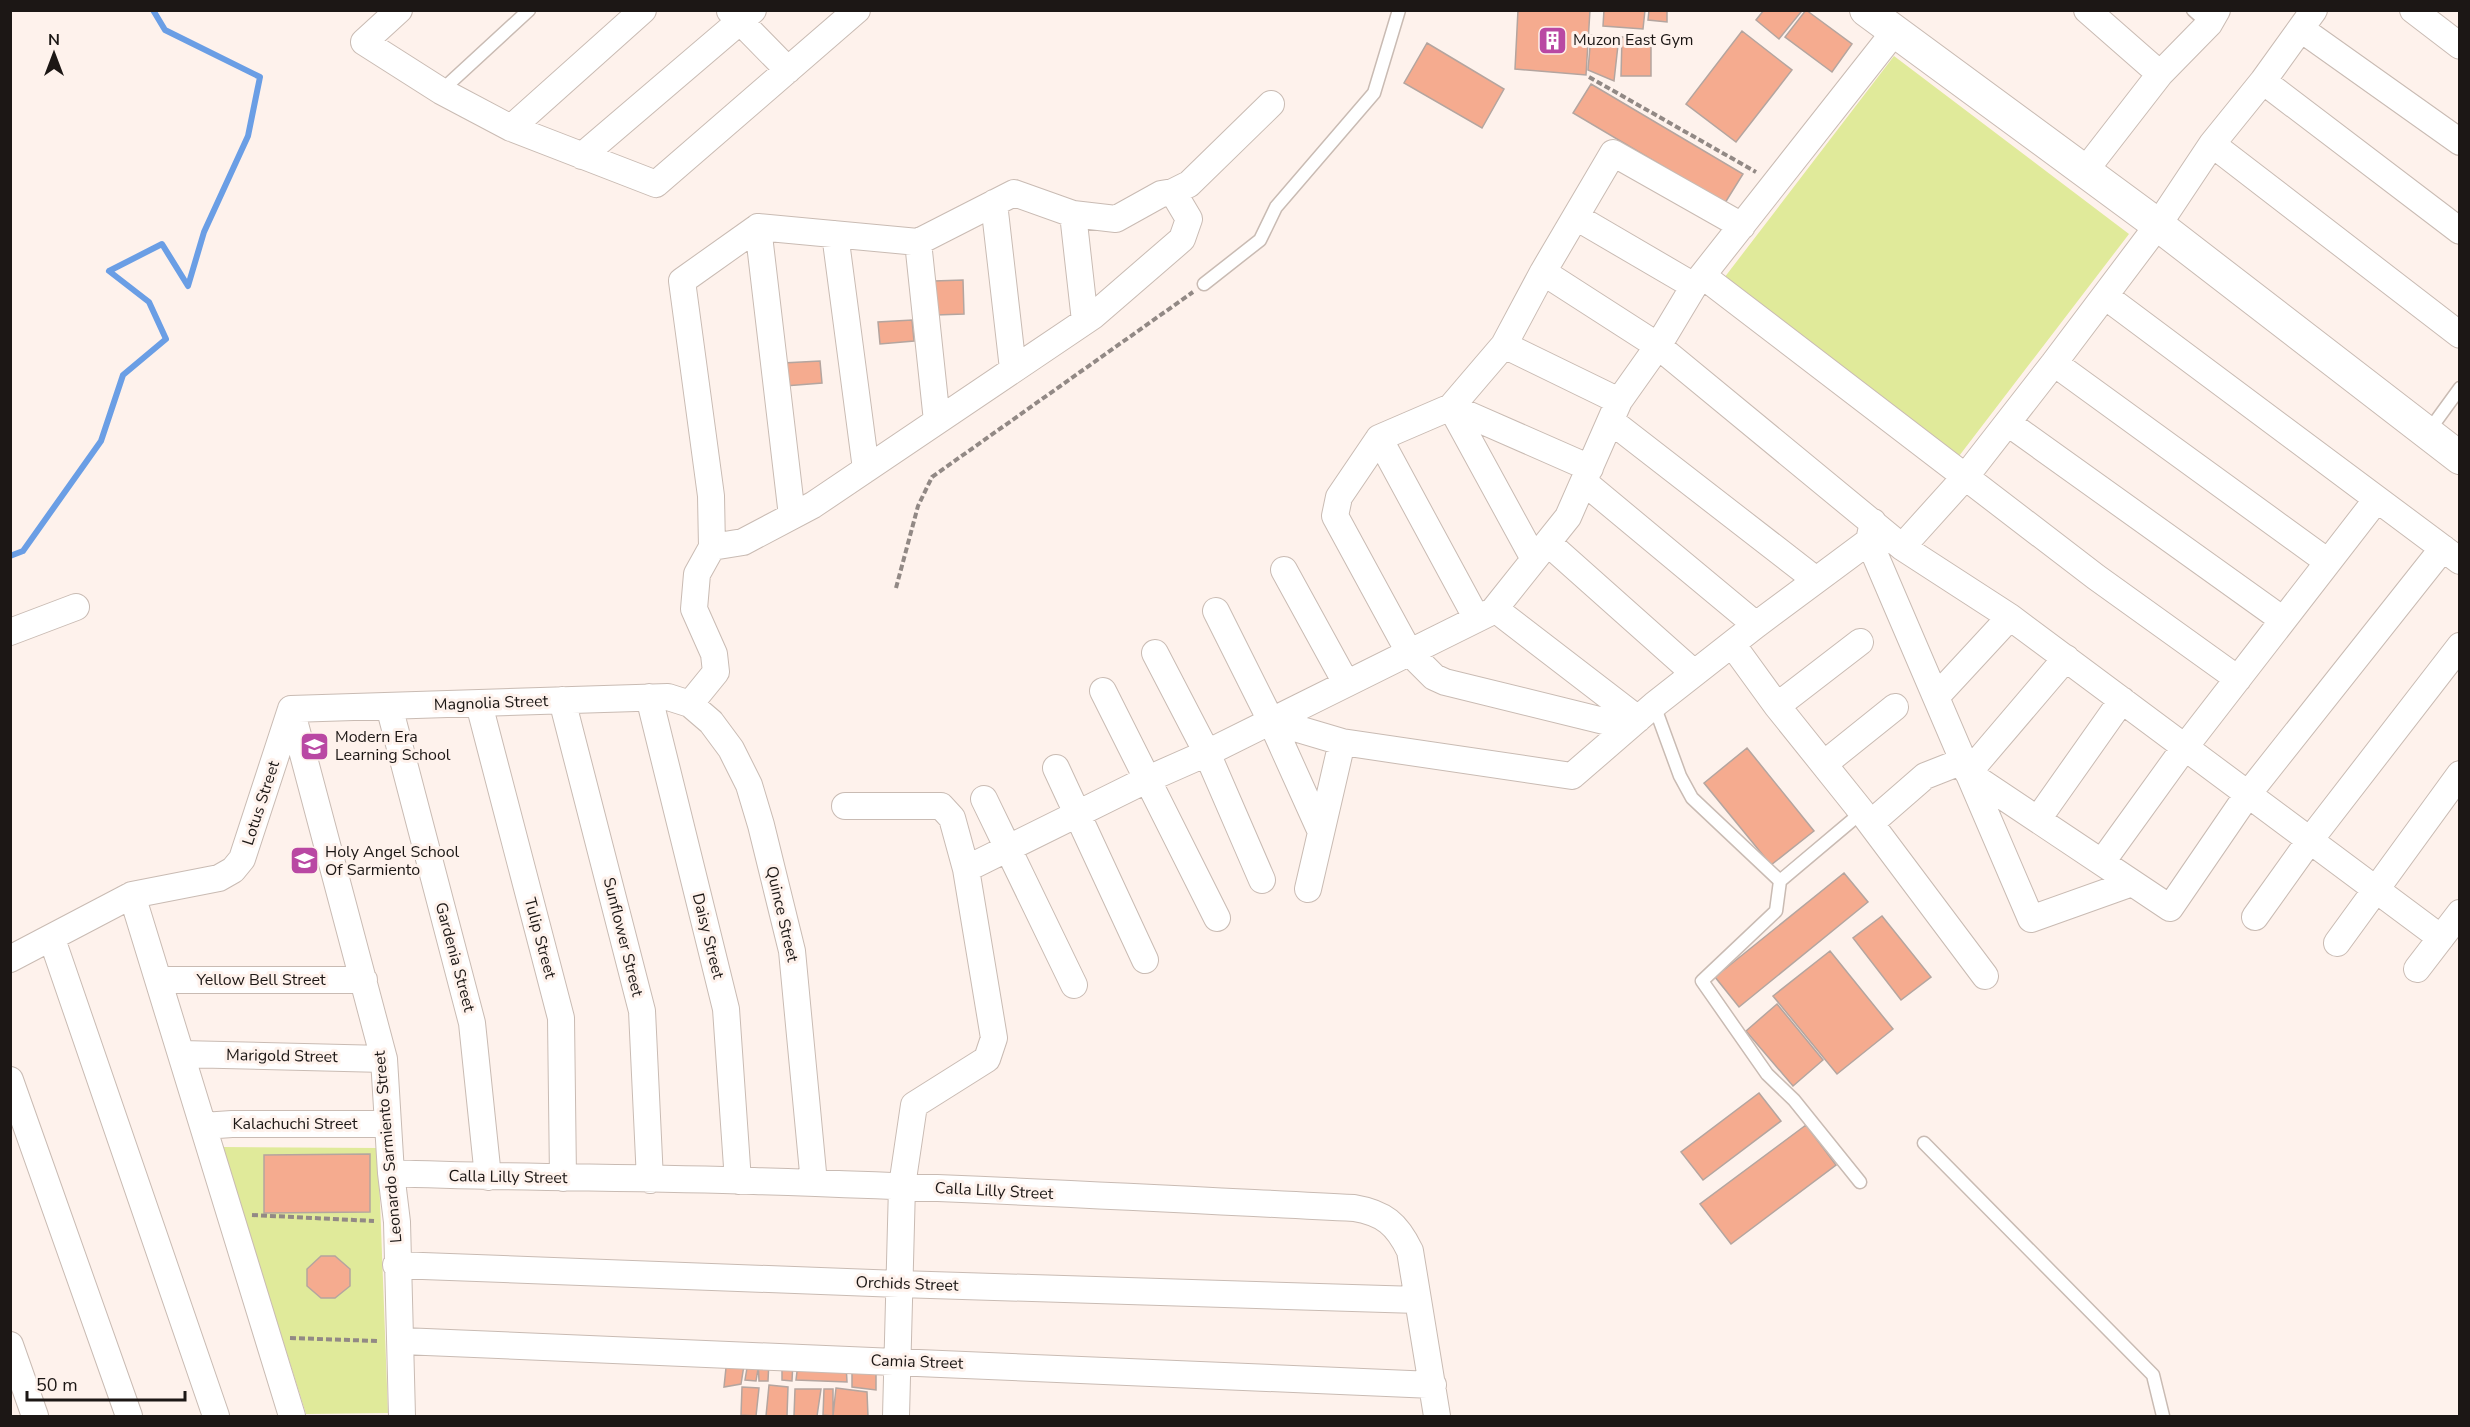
<svg xmlns="http://www.w3.org/2000/svg" width="2470" height="1427" font-family="'Nunito Sans',sans-serif">
	<rect width="100%" height="100%" fill="#fef2ec"/>
	<path fill="#e0ea9a" d="M1894,56l235,178 -173,226 -235,-178z
		M222,1147l156,1 10,265 -82,1z"/>
	<g fill="none" stroke-linecap="round" stroke-linejoin="round">
		<path stroke="#6a9ee5" stroke-width="6" d="M10,556l13,-5 78,-110 22,-66 43,-36 -17,-37 -40,-31 53,-27 26,42 16,-54 44,-96 12,-59 -95,-47 -12,-20"/>
	</g>
	<path fill="#f5ab8f" stroke="#b4a59f" stroke-width="1.5" d="M1518,10h72l-4,65 -71,-6z
		M1604,10h41l-2,19 -40,-3z
		M1649,10h18v12l-19,-2z
		M1764,10h36l1,2 -22,27 -23,-19z
		M1806,10l46,34 -20,28 -47,-35z
		M1742,31l50,39 -56,72 -50,-38z
		M1591,35l28,1 -5,45 -26,-11z
		M1622,37l29,1v38h-30z
		M1427,43l77,46 -22,39 -78,-45z
		M1591,84l152,90 -18,29 -152,-90z
		M963,280l1,34 -28,1 -2,-34z
		M912,320l2,21 -34,3 -2,-22z
		M820,361l2,22 -37,3 -2,-23z
		M1747,748l67,83 -43,34 -67,-82z
		M1844,873l24,29 -129,105 -24,-30z
		M1882,916l49,61 -30,23 -48,-62z
		M1830,951l63,78 -56,45 -64,-78z
		M1777,1004l46,56 -30,26 -47,-55z
		M1759,1093l22,28 -78,59 -22,-28z
		M1806,1125l30,40 -105,79 -31,-40z
		M370,1154v58l-106,1v-58z
		M321,1256h14l15,13v17l-15,12h-14l-14,-12v-17z
		M727,1358l18,1 -4,25 -17,3z
		M758,1360h11l-1,21h-9z
		M793,1361l-1,20 -10,-1v-18z
		M798,1363l48,1 1,18 -51,-2z
		M852,1364h24v26l-24,-3z
		M747,1368l11,1 -2,12 -11,-1z
		M769,1385l19,2 -1,29h-21z
		M742,1387l17,1 -3,28 -15,-1z
		M836,1388l31,4 1,24h-35z
		M795,1389h26l-4,27h-23z
		M824,1389h9v27l-10,-1z"/>
	<g fill="none" stroke-linecap="round" stroke-linejoin="round">
		<defs>
			<path id="service" d="M2193,10l16,14
				M441,91l88,-81
				M1204,284l56,-44 16,-33 98,-114 25,-83
				M2428,432l32,-44
				M1654,705l26,71 12,22 88,83 82,-69
				M1780,881l-4,30 -74,70 65,93 27,26 66,82
				M1924,1143l229,232 10,41"/>
			<path id="minor" d="M399,10l-35,32 77,49 70,37 145,56 201,-174
				M2087,10l73,64
				M2413,10l47,36
				M730,11l58,59
				M2301,29l159,113
				M2263,81l197,150
				M511,128l132,-118
				M2212,144l248,191
				M582,156l171,-146
				M2084,172l76,-98 49,-50 8,-14
				M994,203l19,166
				M1073,214l12,107
				M1576,217l118,69
				M758,227l34,289
				M835,234l31,235
				M918,242l19,179
				M1543,272l115,74 244,201 108,70 431,321
				M1703,276l393,301 142,102
				M2105,296l355,265
				M1504,345l115,56
				M2054,363l274,199
				M1611,421l205,159
				M2008,423l275,197
				M1379,438l98,181
				M1590,468l-139,-61 -72,31 -40,59 -4,19 74,136 25,25 11,5 183,45
				M1584,482l172,143
				M1869,541l162,378 101,-36
				M1548,543l146,130
				M712,547l31,-5 70,-37 280,-189 89,-77 7,-20 -16,-27
				M1902,547l64,-71 88,-113 104,-138 54,-81 51,-63 51,-71
				M1534,559l-83,-152 53,-62 39,-73 70,-119 129,73
				M1284,570l62,113
				M1495,609l143,110
				M1216,611l55,110 50,111
				M10,632l66,-25
				M1732,644l45,62 85,106 123,164
				M1155,653l52,100 55,127
				M2066,658l-98,115 202,135 78,-114 195,-246
				M1103,691l114,227
				M649,697l77,312 12,172
				M1936,697l74,-80
				M562,700l80,311 8,169
				M479,704l82,314 2,160
				M690,704l26,-32 -2,-18 -20,-45 3,-35 15,-27 -1,-51 -29,-215 76,-54 160,15 96,-49 59,21 43,5 45,-25 12,-2 16,-8 82,-80
				M389,706l83,317 16,154
				M1777,706l83,-64
				M291,709l377,-12 22,7 21,18 20,27 18,36 12,40 31,126 22,232
				M291,709l93,350 7,114 6,49 5,194
				M1271,721l71,21 230,34 82,-71 102,-80 113,-84 4,-19
				M1824,764l71,-57
				M1056,768l89,192
				M984,799l90,186
				M845,806h96l11,12 14,51 28,169 -7,21 -73,46 -12,81 -6,230
				M2038,819l84,-119
				M1871,823l54,-47 38,-15
				M2102,862l83,-115 192,-248
				M966,869l182,-90 59,-26 286,-142 75,-94 51,-116 39,-55 36,-60 201,-255
				M1308,889l34,-147
				M132,895l160,521
				M2255,917l55,-77 150,-194
				M52,939l164,477
				M2337,943l123,-169
				M10,959l122,-64 87,-17 14,-8 9,-11 49,-150
				M2417,969l43,-56
				M159,980h205
				M181,1054l203,5
				M10,1080l119,336
				M203,1126l29,-2h155
				M391,1173c121,5 242,4 363,8 200,6 400,17 600,27 30,5 43,16 56,43l27,165
				M396,1265l503,19 519,16
				M402,1341l1031,44
				M10,1345l25,71"/>
			<path id="tertiary" d="M1866,10l292,215 302,233"/>
		</defs>
		<use href="#service" stroke="#c9bbb3" stroke-width="15"/>
		<use href="#minor" stroke="#c9bbb3" stroke-width="28"/>
		<use href="#tertiary" stroke="#c9bbb3" stroke-width="34"/>
		<path stroke="#928985" stroke-width="4" stroke-dasharray="6 3" stroke-linecap="butt" d="M1589,77l167,95
			M896,588l22,-82 14,-29 261,-185
			M252,1215l122,6
			M290,1338l88,3"/>
		<use href="#service" stroke="#fff" stroke-width="12"/>
		<use href="#minor" stroke="#fff" stroke-width="26"/>
		<use href="#tertiary" stroke="#fff" stroke-width="32"/>
	</g>
	<defs>
		<symbol id="building-square" viewBox="-11 -11 22 22"><rect x="-9" y="-9" width="18" height="18" rx="4" fill="#b948a3" stroke="#fef2ec"/><path d="M-4-6H4V6H1V3H-1V6H-4ZM-2.5-4.3h1.7v1.8h-1.7ZM.8-4.3h1.7v1.8H.8ZM-2.5-1h1.7V.8h-1.7ZM.8-1h1.7V.8H.8Z" fill="#fff"/></symbol>
		<symbol id="school-square" viewBox="-11 -11 22 22"><rect x="-9" y="-9" width="18" height="18" rx="4" fill="#b948a3" stroke="#fef2ec"/><path d="M0-5L7-2L0 1L-7-2ZM-4 1L0 2.5L4 1V4Q0 6-4 4Z" fill="#fff"/></symbol>
	</defs>
	<g fill-rule="evenodd">
		<use href="#building-square" x="1536" y="24" width="33" height="33"/>
		<use href="#school-square" x="298" y="730" width="33" height="33"/>
		<use href="#school-square" x="288" y="844" width="33" height="33"/>
	</g>
	<g text-anchor="middle" dominant-baseline="central" stroke-width="6" stroke-linejoin="round" paint-order="stroke">
		<g font-size="16" fill="#1c1715" stroke="#fef2ec" text-anchor="start">
			<text x="1573" y="40">Muzon East Gym</text>
			<text x="335" y="737">Modern Era<tspan x="335" dy="18">Learning School</tspan></text>
			<text x="325" y="852">Holy Angel School<tspan x="325" dy="18">Of Sarmiento</tspan></text>
		</g>
		<g font-size="16" fill="#1c1715" stroke="#fef2ec">
			<text transform="translate(491 703) rotate(-2)">Magnolia Street</text>
			<text transform="translate(261 803) rotate(-72)">Lotus Street</text>
			<text transform="translate(782 914) rotate(77)">Quince Street</text>
			<text transform="translate(708 936) rotate(76)">Daisy Street</text>
			<text transform="translate(623 937) rotate(76)">Sunflower Street</text>
			<text transform="translate(540 938) rotate(75)">Tulip Street</text>
			<text transform="translate(455 957) rotate(75)">Gardenia Street</text>
			<text x="261" y="980">Yellow Bell Street</text>
			<text transform="translate(282 1056) rotate(1)">Marigold Street</text>
			<text x="295" y="1124">Kalachuchi Street</text>
			<text transform="translate(388 1147) rotate(-95)">Leonardo Sarmiento Street</text>
			<text transform="translate(508 1177) rotate(1)">Calla Lilly Street</text>
			<text transform="translate(994 1191) rotate(3)">Calla Lilly Street</text>
			<text transform="translate(907 1284) rotate(2)">Orchids Street</text>
			<text transform="translate(917 1362) rotate(2)">Camia Street</text>
		</g>
	</g>
	<rect width="2470" height="1427" fill="none" stroke="#1c1715" stroke-width="24"/>
	<g transform="translate(54 54)" stroke="#fef2ec" stroke-width="4.5" paint-order="stroke">
	<path d="M0-4.5L10 22L0 15L-10 22Z" fill="#1c1715"/>
	<text y="-9" font-size="16" font-weight="bold" text-anchor="middle" fill="#1c1715">N</text>
	</g>
	<path d="M27 1391v9h158v-9" fill="none" stroke="#1c1715" stroke-width="3"/>
	<text x="36" y="1391" font-size="18" fill="#1c1715" stroke="#fef2ec" stroke-width="4.5" paint-order="stroke">50 m</text>
</svg>
